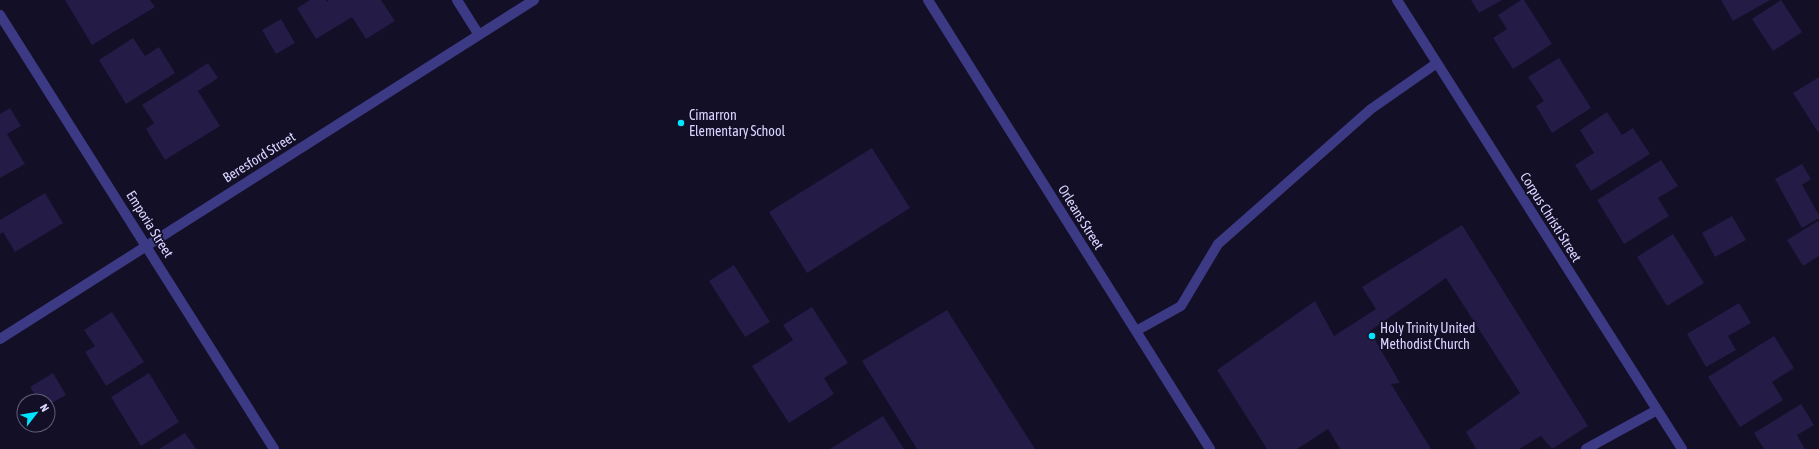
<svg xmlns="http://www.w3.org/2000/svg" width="1819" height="449" font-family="'Asap Condensed',sans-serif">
	<rect width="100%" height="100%" fill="#130f26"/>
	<path fill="#241b47" d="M65,0h85l5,7 -63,38z
		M310,0h16l1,2 2,-2h52l14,21 -29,18 -14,-22 -36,22 -19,-31z
		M1471,0h31l-23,13z
		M1521,0h3l28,44 -39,25 -20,-31 14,-9 -9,-14z
		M1721,0h49l-37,21z
		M1781,0l21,32 -29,19 -21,-32z
		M281,19l14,24 -19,11 -14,-24z
		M133,38l12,18 14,-9 16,26 -49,31 -27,-44z
		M1559,58l32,50 -39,25 -16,-27 8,-5 -16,-24z
		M208,63l10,15 -20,13 22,35 -55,34 -19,-31 8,-6 -12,-18z
		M1819,77v54l-1,1 -25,-39z
		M10,108l11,18 -14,8 18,30 -25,14v-64z
		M1607,112l15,23 11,-7 17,26 -59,37 -16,-26 19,-12 -14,-23z
		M872,148l38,60 -103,65 -38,-61z
		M1661,160l17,26 -20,12 11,18 -45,28 -27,-44z
		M1802,164l9,15 -9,6 17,30v3l-17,10 -27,-49z
		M45,193l18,30 -48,29 -12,-20 -3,2v-14z
		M1732,216l14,24 -31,17 -13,-24z
		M1818,221l1,2v33l-16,10 -16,-26z
		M1462,225l126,201 -36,23 -11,-13 -22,13h-43l-10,-17 54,-39 -74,-115 -76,53 30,52 -9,1 40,65h-91l-12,-20 -31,20h-30l-50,-79 98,-69 19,35 42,-27 -14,-22z
		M1673,234l31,49 -37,23 -30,-49z
		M734,265l36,57 -25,15 -36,-56z
		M1739,303l12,20 -23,13 8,14 -30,17 -19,-33z
		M812,307l36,56 -24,15 10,16 -45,29 -37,-57 41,-26 -10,-15z
		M947,310l88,139h-118l-55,-88z
		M112,312l32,50 -38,24 -21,-34 10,-6 -11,-16z
		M1774,336l20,32 -22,14 11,18 -43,27 -32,-50z
		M53,373l13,22 -18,10v-4h-9l-9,-14z
		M149,373l30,49 -38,24 -30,-49z
		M1801,404l13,21 -17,10 8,14h-41l-10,-16z
		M883,416l21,33h-74z
		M185,433l11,16h-37z"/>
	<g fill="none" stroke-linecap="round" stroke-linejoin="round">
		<path stroke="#3d3a85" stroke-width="10" d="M457,0l22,35
			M928,0l282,449
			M1397,0l285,449
			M0,15l274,434
			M1136,331l45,-25 37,-62 153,-135 66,-46
			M0,339l534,-339
			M1586,449l71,-39"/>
	</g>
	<g fill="#00e5ff" stroke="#130f26" stroke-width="1.5">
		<circle cx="681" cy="123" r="4"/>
		<circle cx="1372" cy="336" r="4"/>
	</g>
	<g text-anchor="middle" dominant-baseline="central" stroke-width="3.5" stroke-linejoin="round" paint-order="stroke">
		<g font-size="14" fill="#d9d4ff" stroke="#130f26" text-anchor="start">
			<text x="689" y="115">Cimarron<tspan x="689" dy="16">Elementary School</tspan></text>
			<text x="1380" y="328">Holy Trinity United<tspan x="1380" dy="16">Methodist Church</tspan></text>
		</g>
		<g font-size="14" fill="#d9d4ff" stroke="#130f26">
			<text transform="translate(259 157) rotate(-32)">Beresford Street</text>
			<text transform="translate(1081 217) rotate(58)">Orleans Street</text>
			<text transform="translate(1551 217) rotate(58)">Corpus Christi Street</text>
			<text transform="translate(150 224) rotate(58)">Emporia Street</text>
		</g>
	</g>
	<g transform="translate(36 413) rotate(59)"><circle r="19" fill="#130f26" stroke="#625e7d"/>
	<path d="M0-3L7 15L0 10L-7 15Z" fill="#00e5ff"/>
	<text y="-6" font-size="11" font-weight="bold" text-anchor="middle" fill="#d9d4ff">N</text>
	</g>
</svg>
